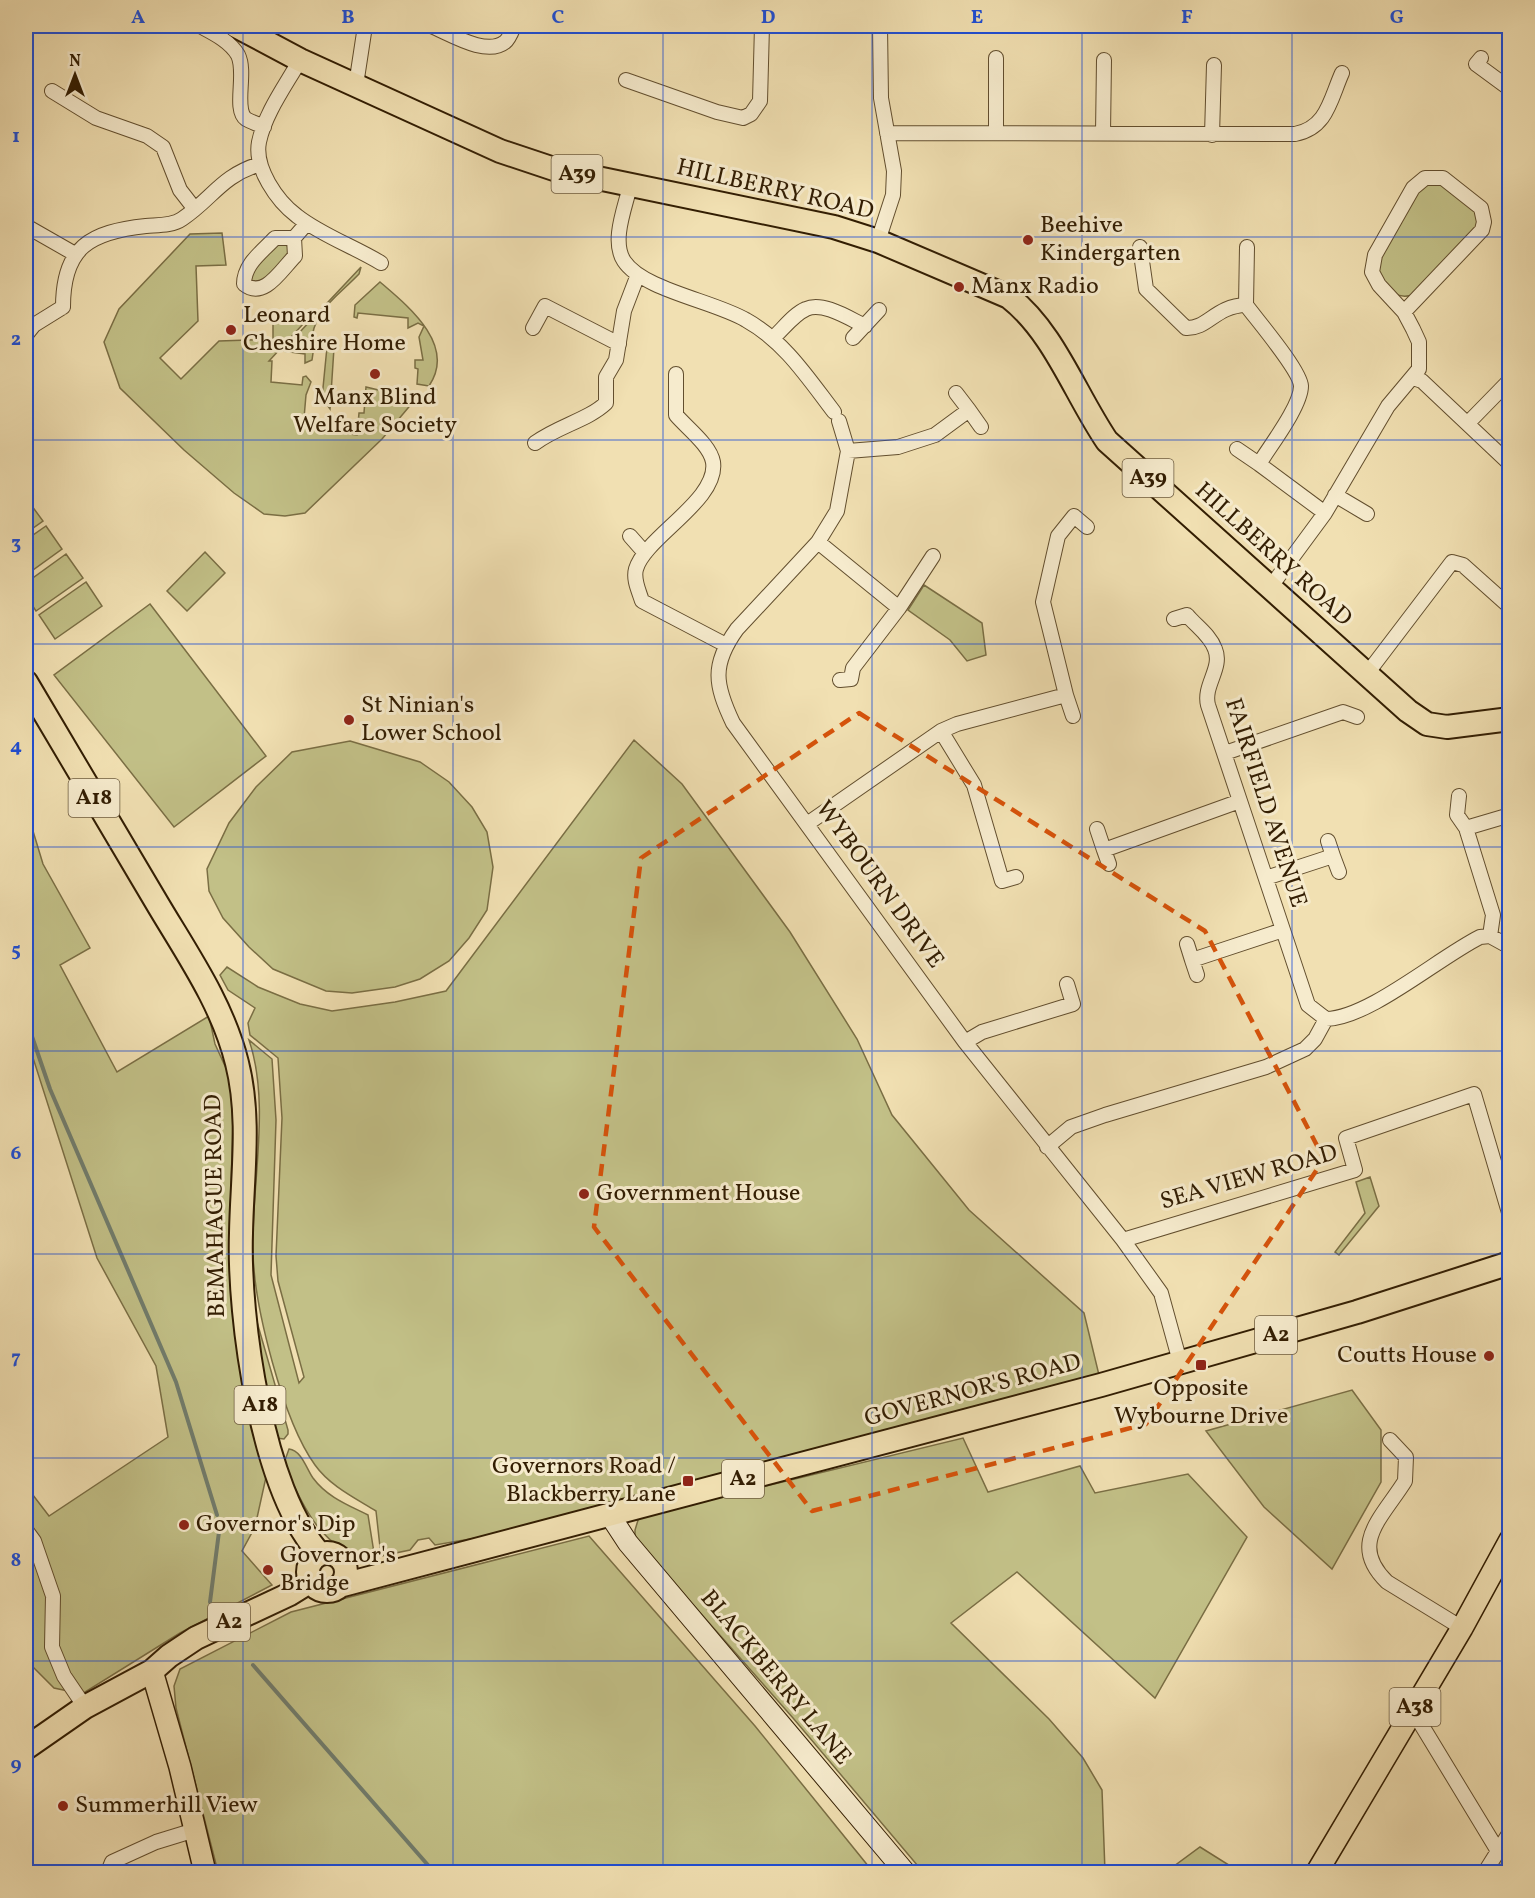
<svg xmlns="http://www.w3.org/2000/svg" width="1535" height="1898" font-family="Vollkorn,serif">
	<rect width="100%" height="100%" fill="#f1e0b2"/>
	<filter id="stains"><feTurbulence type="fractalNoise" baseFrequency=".00333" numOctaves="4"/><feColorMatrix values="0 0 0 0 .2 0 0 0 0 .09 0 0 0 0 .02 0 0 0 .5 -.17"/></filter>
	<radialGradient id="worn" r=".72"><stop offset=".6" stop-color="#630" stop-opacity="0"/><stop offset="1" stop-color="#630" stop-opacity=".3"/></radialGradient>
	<path fill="#c2c087" stroke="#7a6e44" stroke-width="1.5" d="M1441,183l32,24 6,11 -2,8 -64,69c-19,5 -24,-6 -35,-20l2,-16 42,-74z
		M222,233l4,32 -30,1 2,55 -38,37 21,21 38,-38 54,-2v-27l42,-1 -46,50h3l-1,21 31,3 1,-8 3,-1 5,6 -5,13 -2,23 29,3v11l24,3 2,-22h5l2,-26 17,4v7l30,4 -31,37 -77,74 -20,3 -21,-2 -30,-21 -50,-43 -64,-62 -16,-46 15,-33 71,-75z
		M277,242l11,4 2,7 -29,31 -8,1 -5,-13z
		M361,267l-2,7c-24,25 -46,36 -48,71l3,1 -2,14 -7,3v-9l-23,-3z
		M380,282c28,24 77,63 49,104l-12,-2 1,-15 -3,-1v-8h8l-4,-23 5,-11 -6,-3 -10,5v-10l-50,-5 -1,5 -3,-1 1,-12z
		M327,347l7,1 -4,61 -8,-11z
		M26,498l17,23 -17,12z
		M46,526l16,23 -36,26v-35z
		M205,552l20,21 -38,38 -20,-20z
		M66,554l17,24 -47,33 -10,-15v-13z
		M86,582l16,24 -47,33 -16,-24z
		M924,585l58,38 4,32 -19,6 -17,-21 -42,-30z
		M150,604l116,152 -92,71 -120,-152z
		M634,740l48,44 108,148 67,107 35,76 77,95 115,103 15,62 -623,163 -41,7 -6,-7 -11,2 -8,10 -29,6 -5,-45c-21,-13 -46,-25 -61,-46 -32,-44 -61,-159 -62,-213 -2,-67 18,-147 -4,-212l23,19 4,61 -5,155 28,108 5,-6 -26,-96 -2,-25 6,-138 -4,-60 -28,-23 -2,-12 7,-15 -27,-18 -8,-15 7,-8 31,20 42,17 32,7 63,-9 51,-11z
		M350,741l70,21 29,20 23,25 15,25 6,35 -6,43 -18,28 -20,23 -29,18 -25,8 -43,6 -26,-2 -53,-22 -24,-22 -26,-29 -14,-27 -2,-22 22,-46 27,-36 36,-35z
		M26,808l17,56 47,84 -30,17 57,107 92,-56 6,28 15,33 3,40 -4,141 5,45 34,165 -13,59 -13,24 30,34 -92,48 -98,61 -28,-6 -28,-28v-174l23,30 119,-79 -12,-71 -59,-108 -71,-222z
		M1370,1177l9,29 -40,49 -4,-3 30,-39 -9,-31z
		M255,1315l33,115v4l-4,5 -8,-1 -16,-65z
		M1352,1390l29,40v52l-49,87 -68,-62 -58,-76z
		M963,1438l25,54 92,-26 15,27 93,-19 59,63 -92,161 -138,-126 -66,51 98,96 34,39 19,32 3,82h-182l-130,-154 -158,-179v-9l4,-13z
		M289,1449c13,2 17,19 24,29 14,19 35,27 55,37l7,44c-51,-3 -74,-55 -91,-96z
		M589,1536l166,190 114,141 -13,5h-638l-42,-164 -2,-22 6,-17 111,-57z
		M1509,1846v26h-16z
		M1200,1847l40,25h-74z"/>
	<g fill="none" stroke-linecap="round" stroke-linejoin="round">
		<path stroke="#717c6c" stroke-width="4" d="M26,1019l24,70 126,293 41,133
			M210,1602l10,-78
			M253,1665l181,207"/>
		<defs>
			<path id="minor" d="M200,26c13,7 30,15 38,29 9,18 -5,54 8,64 5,3 12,5 18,8
				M431,26c18,7 55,31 74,16 4,-3 7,-11 9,-16
				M1481,58l-5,6 34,25
				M300,60c-14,25 -35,53 -41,82 -5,26 18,59 38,74 24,19 58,31 84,47
				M626,80l91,32 26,6 8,-4 9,-13 2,-75
				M356,85l9,-59
				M52,91l44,27 51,18 16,11 17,43 14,18
				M996,132v-74
				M887,133l408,1c32,-6 35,-34 47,-61
				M1103,133l1,-73
				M1212,135l2,-70
				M630,186c-5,22 -19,55 -6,75 19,29 90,40 122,59 38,21 62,58 88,92
				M26,226l49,28
				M294,238h-19c-13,14 -31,26 -31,46 20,16 37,-14 51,-28l-1,-18 13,-15
				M878,241l15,-46 1,-24 -13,-73 -1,-72
				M1140,247l6,42 40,39c22,1 29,-22 60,-23 11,15 54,65 55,81 0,20 -31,60 -42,78l66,49
				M1246,305l1,-58
				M63,307c0,-60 27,-75 83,-81 11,-1 26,0 36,-7 31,-21 39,-43 78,-55
				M533,328l12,-22 74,38
				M26,335l8,-10 29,-18
				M773,338c10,-9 21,-24 33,-29 17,-8 44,10 59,17
				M853,338l26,-28
				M676,374v41c11,13 34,30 37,47 6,38 -68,75 -77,107 -3,11 3,22 6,32l84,44
				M1413,378l9,3 88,83
				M956,393l13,17
				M839,421l9,30 -11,60 -19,31 -81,87c-26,36 -22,56 -4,94l232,319 158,198 38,53 19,69
				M1468,423l42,-43
				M535,443c23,-17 53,-23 71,-40v-26l10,-17 8,-49 13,-34
				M1237,449l22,15
				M848,451l50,-4 37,-12 34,-25 12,17
				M1335,495l32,19
				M630,536l15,17
				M818,542l81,66
				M1269,589l56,-76 63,-107 31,-37v-27l-6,-13 -9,-17 -25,-27 -7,-13 3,-17 38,-67 12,-10h18l38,30 3,14 -2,8 -78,82
				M1174,619l13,-4c9,11 23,20 28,34 8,19 -12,36 -7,56l100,300 18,14
				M1366,675l86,-113 11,3 47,42
				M840,680l11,-1 2,-11 46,-60 34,-52
				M1066,695l7,21
				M941,731l33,54 28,96 14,-4
				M1225,753l118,-41 14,5
				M1459,796l-2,19 9,13 27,87 -3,21
				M807,824l134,-93 16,-7 109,-29 -23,-93 15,-66 16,-20 13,11
				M1466,828l44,-13
				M1097,829l7,21 136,-49
				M1328,841l5,15
				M1104,850l5,14
				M1266,878l67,-22 6,16
				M1187,944l5,16 91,-30
				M1192,960l5,15
				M965,1042l17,-10 91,-28 -6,-20
				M1047,1147l24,-20 34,-12 161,-48 39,-18 10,-10 11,-20c43,-1 112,-61 154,-82l10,-1 20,11
				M1123,1240l232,-70 -9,-32 128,-44 36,122
				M1390,1440l16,17 -1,24c-23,37 -57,63 -18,101l75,46
				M26,1530l8,11 19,55 -1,51 12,29 21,31
				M1413,1711l85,140
				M108,1872l4,-10 44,-20 39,-12
				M1485,1872l25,-40"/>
			<path id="secondary" d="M609,1514l19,29 277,329"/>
			<path id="primary" d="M152,1671l28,96 25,105
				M1317,1872l145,-244 48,-88"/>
			<path id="trunk" d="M236,26l64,34 200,91 54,18 280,58 44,14 131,56c45,35 66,97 98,144l301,270 19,13 20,3 63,-8
				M26,682c42,72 85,144 128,216 31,53 68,104 83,165 14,55 5,114 4,170 -3,84 21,259 79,321
				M308 1572a19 19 0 1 1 38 0a19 19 0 1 1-38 0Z
				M339,1586l762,-201 256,-73 153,-49
				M26,1748l59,-41 67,-36 17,-15 27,-18 94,-44 21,-13"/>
		</defs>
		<use href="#minor" stroke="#624e2e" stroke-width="16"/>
		<use href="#secondary" stroke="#321d02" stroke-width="22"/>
		<use href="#primary" stroke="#321d02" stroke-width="24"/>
		<use href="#trunk" stroke="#321d02" stroke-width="26"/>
		<use href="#minor" stroke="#f6ebcd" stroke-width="14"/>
		<use href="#secondary" stroke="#f6ebcd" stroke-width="20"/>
		<use href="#primary" stroke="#f1e0b2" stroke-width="21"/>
		<use href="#trunk" stroke="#f1e0b2" stroke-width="22"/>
	</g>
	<path fill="none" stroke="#d6530b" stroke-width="4.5" stroke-dasharray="12 8" stroke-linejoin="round" d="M859,713l346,218 119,228 -178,265 -334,87 -218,-284 47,-369z"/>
	<path fill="none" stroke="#1d4ed8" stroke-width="1.5" stroke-opacity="0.55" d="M243,26v1846M453,26v1846M663,26v1846M872,26v1846M1082,26v1846M1292,26v1846M26,237h1484M26,440h1484M26,644h1484M26,847h1484M26,1051h1484M26,1254h1484M26,1458h1484M26,1661h1484"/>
	<g fill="#8f2418" stroke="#f6ebcd" stroke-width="2">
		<circle cx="1028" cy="240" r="6"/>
		<circle cx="959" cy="287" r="6"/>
		<circle cx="231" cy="330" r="6"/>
		<circle cx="375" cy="374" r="6"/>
		<circle cx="349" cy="720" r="6"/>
		<circle cx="584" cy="1194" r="6"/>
		<circle cx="1489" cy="1356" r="6"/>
		<rect x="1195" y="1359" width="12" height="12" rx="3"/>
		<rect x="682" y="1475" width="12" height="12" rx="3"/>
		<circle cx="184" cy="1525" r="6"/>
		<circle cx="268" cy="1570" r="6"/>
		<circle cx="63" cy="1806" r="6"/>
	</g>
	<g text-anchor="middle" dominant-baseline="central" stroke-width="6" stroke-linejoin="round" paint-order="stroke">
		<g fill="#f6ebcd" stroke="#6d5b3f" stroke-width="1.5">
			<rect x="551.5" y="155" width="51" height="38" rx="4.5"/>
			<rect x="1122.5" y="459" width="51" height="38" rx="4.5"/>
			<rect x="68.5" y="779" width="51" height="38" rx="4.5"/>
			<rect x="1255" y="1316" width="42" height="38" rx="4.5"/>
			<rect x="234.5" y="1386" width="51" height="38" rx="4.5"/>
			<rect x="722" y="1460" width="42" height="38" rx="4.5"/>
			<rect x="208" y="1603" width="42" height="38" rx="4.5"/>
			<rect x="1389.5" y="1688" width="51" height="38" rx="4.5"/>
		</g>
		<g font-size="22" font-weight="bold" fill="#321d02">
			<text x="577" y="174">A39</text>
			<text x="1148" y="478">A39</text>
			<text x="94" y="798">A18</text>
			<text x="1276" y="1335">A2</text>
			<text x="260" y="1405">A18</text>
			<text x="743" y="1479">A2</text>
			<text x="229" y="1622">A2</text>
			<text x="1415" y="1707">A38</text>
		</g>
		<g font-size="24" fill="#321d02" stroke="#f6ebcd">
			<text transform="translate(775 190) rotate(13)">HILLBERRY ROAD</text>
			<text transform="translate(1273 555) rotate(42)">HILLBERRY ROAD</text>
			<text transform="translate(1265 803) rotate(72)">FAIRFIELD AVENUE</text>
			<text transform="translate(879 885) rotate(54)">WYBOURN DRIVE</text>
			<text transform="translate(1249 1178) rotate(-16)">SEA VIEW ROAD</text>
			<text transform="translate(216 1206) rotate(-91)">BEMAHAGUE ROAD</text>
			<text transform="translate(973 1391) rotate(-15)">GOVERNOR'S ROAD</text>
			<text transform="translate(775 1678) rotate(50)">BLACKBERRY LANE</text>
		</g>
		<g font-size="24" fill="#321d02" stroke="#f6ebcd" text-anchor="start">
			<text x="1040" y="226">Beehive<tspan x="1040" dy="28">Kindergarten</tspan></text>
			<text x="971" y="287">Manx Radio</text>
			<text x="243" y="316">Leonard<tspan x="243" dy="28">Cheshire Home</tspan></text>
			<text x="375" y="398" text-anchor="middle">Manx Blind<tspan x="375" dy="28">Welfare Society</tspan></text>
			<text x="361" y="706">St Ninian's<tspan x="361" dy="28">Lower School</tspan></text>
			<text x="596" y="1194">Government House</text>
			<text x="1477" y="1356" text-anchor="end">Coutts House</text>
			<text x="1201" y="1389" text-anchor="middle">Opposite<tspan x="1201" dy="28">Wybourne Drive</tspan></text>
			<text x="676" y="1467" text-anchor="end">Governors Road /<tspan x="676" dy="28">Blackberry Lane</tspan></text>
			<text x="196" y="1525">Governor's Dip</text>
			<text x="280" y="1556">Governor's<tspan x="280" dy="28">Bridge</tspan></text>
			<text x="75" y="1806">Summerhill View</text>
		</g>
	</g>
	<rect width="1535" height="1898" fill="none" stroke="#f1e0b2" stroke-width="66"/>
	<g transform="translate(75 75)" stroke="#f6ebcd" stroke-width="4.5" paint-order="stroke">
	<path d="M0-4.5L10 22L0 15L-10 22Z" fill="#321d02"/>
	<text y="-9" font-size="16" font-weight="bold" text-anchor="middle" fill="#321d02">N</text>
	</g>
	<rect x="33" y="33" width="1469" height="1832" fill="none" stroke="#1d4ed8" stroke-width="2"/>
	<g font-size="20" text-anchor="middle" font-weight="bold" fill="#1d4ed8">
		<text x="138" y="23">A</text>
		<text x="348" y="23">B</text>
		<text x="558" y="23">C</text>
		<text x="768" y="23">D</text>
		<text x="977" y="23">E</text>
		<text x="1187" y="23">F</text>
		<text x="1397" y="23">G</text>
		<text x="16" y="142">1</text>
		<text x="16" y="345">2</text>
		<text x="16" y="549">3</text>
		<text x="16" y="752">4</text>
		<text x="16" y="956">5</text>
		<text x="16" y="1159">6</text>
		<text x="16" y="1363">7</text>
		<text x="16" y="1566">8</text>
		<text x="16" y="1770">9</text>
	</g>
	<rect width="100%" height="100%" filter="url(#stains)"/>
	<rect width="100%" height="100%" fill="url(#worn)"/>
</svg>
